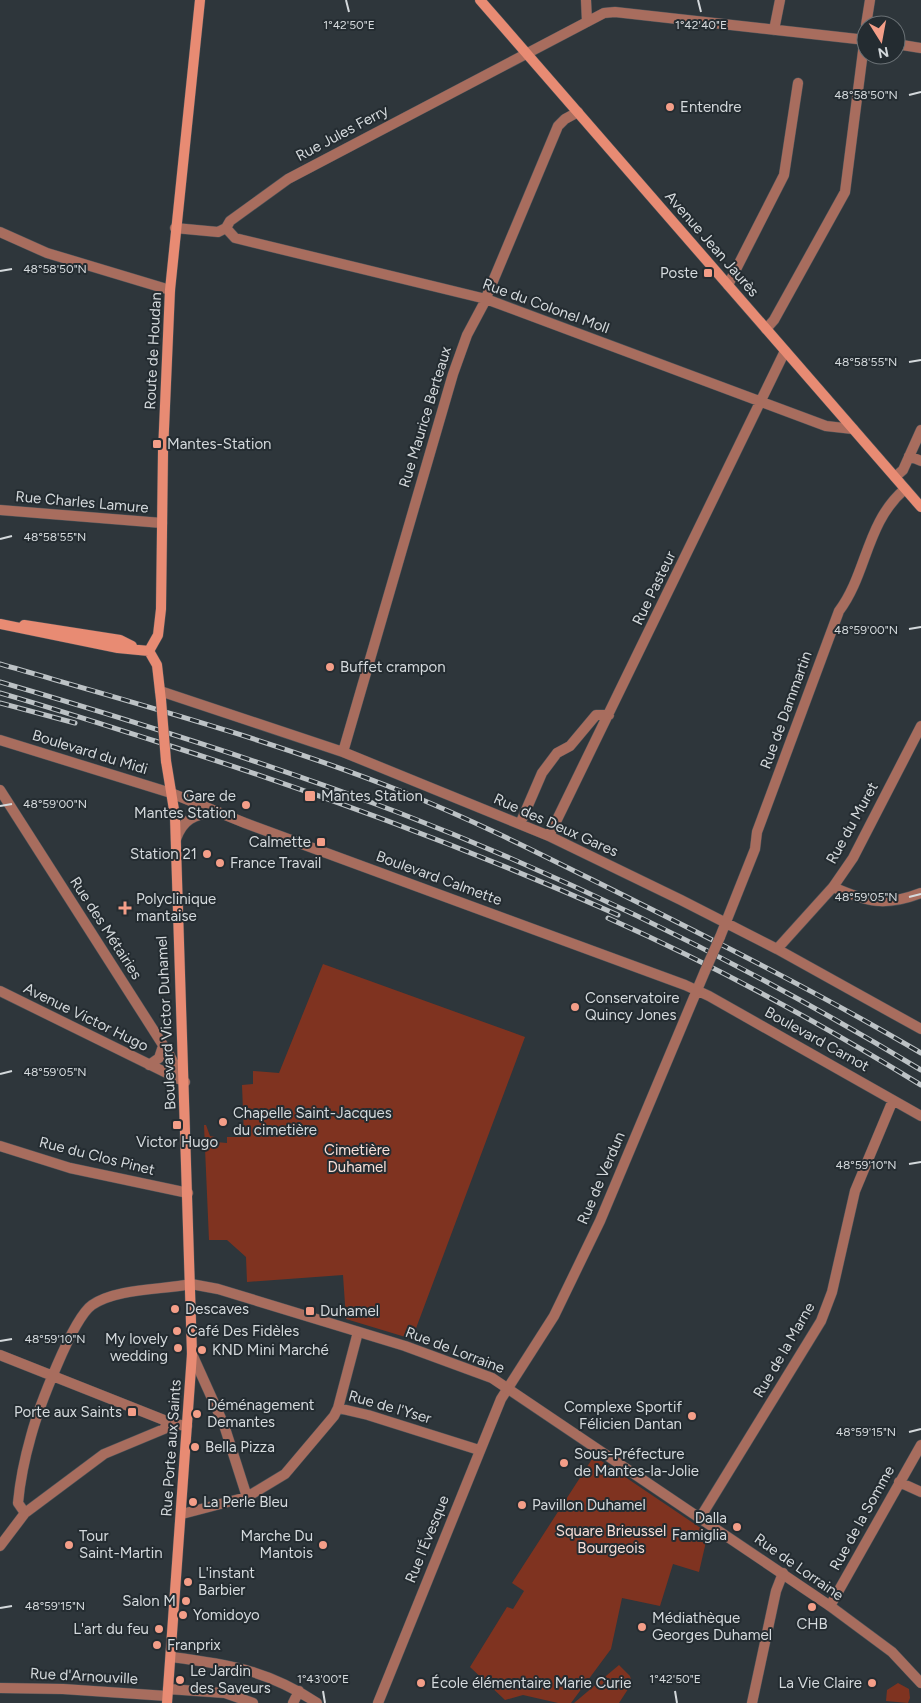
<svg xmlns="http://www.w3.org/2000/svg" width="921" height="1703" font-family="Figtree,sans-serif">
	<rect width="100%" height="100%" fill="#2e363b"/>
	<path fill="#7f3320" d="M323,964l202,73 -113,302 -66,-20 -3,-44 -96,7 -1,-25 -19,-17h-18l-5,-115h2l4,11 5,1 1,5 11,1v-6h17l-2,-52 11,-1v-13l26,2z
		M594,1456l114,77 -9,39 -26,-8 -13,42 -38,-8 -11,51 -40,54h-13l-35,-8 -18,5 -35,-33 37,-60 6,2 11,-18 -12,-8z
		M619,1665l11,11 2,7 -13,20h-45z
		M898,1683l11,6 1,9 -2,5 -22,-2 1,-11z"/>
	<g fill="none" stroke-linecap="round" stroke-linejoin="round">
		<defs>
			<path id="minor" d="M586,0l1,22
				M866,25l4,-25
				M774,30l6,-30
				M896,44l25,4
				M175,228l43,4 8,-4 4,-7 58,-42 316,-166 11,-1 251,28
				M226,228l9,10 251,61 340,127 27,3
				M0,232l47,21 123,37
				M728,285l56,-110 14,-92
				M766,329l8,-9 71,-128 21,-164
				M909,456l12,5
				M895,477l8,-7 18,-40
				M0,510l162,13
				M160,691l183,61 206,84 132,64 96,49 144,80
				M0,740l171,53 74,30 440,162 24,11 212,120
				M343,752l110,-378 14,-39 16,-30 75,-179 7,-7 13,-7
				M0,790l170,266 14,26
				M520,824l22,-51 15,-20 13,-7 26,-31h13
				M549,836l236,-485
				M176,839c7,-20 18,-24 39,-28
				M833,887c34,15 52,20 88,6
				M720,937l35,-88 2,-17 82,-221c28,-37 27,-89 66,-122
				M777,949l56,-62 20,-29 68,-132
				M0,991l185,91
				M149,1065l10,-7 4,-12
				M0,1146l70,22 118,25
				M192,1354l32,71 23,72
				M0,1355l174,69 13,2
				M338,1408l20,-76
				M899,1482l22,10
				M25,1513l-7,-10c2,-22 7,-46 13,-67 7,-26 41,-117 61,-131 25,-17 70,-15 99,-21
				M182,1514l65,-17 38,-23 49,-58 4,-8 30,7 111,35
				M700,1518l121,-197 11,-29 23,-101 38,-91
				M0,1546l25,-33 79,-59 60,-25 5,-8
				M830,1606l91,-161
				M171,1657c56,7 97,13 146,46
				M0,1688l63,1 104,7
				M168,1689l57,4 28,10
				M293,1703l6,-12
				M378,1703l123,-304 53,-83 46,-95 105,-250
				M752,1703l24,-112 7,-18"/>
			<path id="tertiary" d="M191,1284l27,5 187,57 87,32 338,228 62,46 29,31"/>
			<path id="secondary" d="M480,0l441,507
				M0,624l118,24 31,3
				M24,625l96,15 12,6
				M149,651l9,-16 3,-26 2,-157 7,-162 30,-290
				M149,651l8,14 4,35
				M166,761l9,55 17,538 -25,349"/>
		</defs>
		<use href="#minor" stroke="#4c5358" stroke-width="11"/>
		<use href="#tertiary" stroke="#4c5358" stroke-width="11"/>
		<use href="#secondary" stroke="#4c5358" stroke-width="11"/>
		<use href="#minor" stroke="#a86d5e" stroke-width="10"/>
		<use href="#tertiary" stroke="#a86d5e" stroke-width="10"/>
		<use href="#secondary" stroke="#e88b73" stroke-width="10"/>
		<defs>
			<path id="rail" d="M0,664c135,39 272,76 403,128 78,31 153,70 228,107 98,49 195,98 290,154
				M0,682c134,39 267,81 397,130 182,70 357,157 524,258
				M0,693c52,15 104,32 155,48 158,50 313,107 463,174
				M0,703l75,20
				M608,918c108,48 212,105 313,167"/>
		</defs>
		<use href="#rail" stroke="#bcc2c5" stroke-width="5"/>
		<use href="#rail" stroke="#242c31" stroke-width="3" stroke-dasharray="9" stroke-linecap="butt"/>
		<defs>
			<path id="minor-bridge" d="M705,971l15,-34"/>
			<path id="secondary-bridge" d="M161,700l5,61"/>
		</defs>
		<use href="#minor-bridge" stroke="#4c5358" stroke-width="11" stroke-linecap="butt"/>
		<use href="#secondary-bridge" stroke="#4c5358" stroke-width="11" stroke-linecap="butt"/>
		<use href="#minor-bridge" stroke="#a86d5e" stroke-width="10"/>
		<use href="#secondary-bridge" stroke="#e88b73" stroke-width="10"/>
	</g>
	<path fill="none" stroke="#d4d9dc" stroke-width="2" d="M346,0l3,12M698,0l3,12M909,95l12,-3M0,271l12,-2M909,362l12,-2M0,539l12,-3M909,629l12,-2M0,806l12,-2M909,897l12,-3M0,1074l12,-3M909,1164l12,-2M0,1341l12,-2M909,1432l12,-3M0,1608l12,-2M323,1691l2,12M675,1691l2,12"/>
	<g fill="#f49e88" stroke="#242c31" stroke-width="2">
		<circle cx="670" cy="107" r="5"/>
		<rect x="703" y="268" width="10" height="10" rx="2.5"/>
		<rect x="152" y="439" width="10" height="10" rx="2.5"/>
		<circle cx="330" cy="667" r="5"/>
		<rect x="304" y="790" width="12" height="12" rx="2.5"/>
		<circle cx="246" cy="805" r="5"/>
		<rect x="316" y="837" width="10" height="10" rx="2.5"/>
		<circle cx="207" cy="854" r="5"/>
		<circle cx="220" cy="863" r="5"/>
		<path d="M122.5 900.5h5v5h5v5h-5v5h-5v-5h-5v-5h5z"/>
		<circle cx="575" cy="1007" r="5"/>
		<circle cx="223" cy="1122" r="5"/>
		<rect x="172" y="1120" width="10" height="10" rx="2.5"/>
		<circle cx="175" cy="1309" r="5"/>
		<rect x="305" y="1306" width="10" height="10" rx="2.5"/>
		<circle cx="177" cy="1331" r="5"/>
		<circle cx="178" cy="1348" r="5"/>
		<circle cx="202" cy="1350" r="5"/>
		<rect x="127" y="1407" width="10" height="10" rx="2.5"/>
		<circle cx="197" cy="1414" r="5"/>
		<circle cx="692" cy="1416" r="5"/>
		<circle cx="195" cy="1447" r="5"/>
		<circle cx="564" cy="1463" r="5"/>
		<circle cx="193" cy="1502" r="5"/>
		<circle cx="522" cy="1505" r="5"/>
		<circle cx="737" cy="1527" r="5"/>
		<circle cx="69" cy="1545" r="5"/>
		<circle cx="323" cy="1545" r="5"/>
		<circle cx="188" cy="1582" r="5"/>
		<circle cx="186" cy="1601" r="5"/>
		<circle cx="812" cy="1607" r="5"/>
		<circle cx="183" cy="1615" r="5"/>
		<circle cx="642" cy="1627" r="5"/>
		<circle cx="159" cy="1629" r="5"/>
		<circle cx="157" cy="1645" r="5"/>
		<circle cx="180" cy="1680" r="5"/>
		<circle cx="421" cy="1683" r="5"/>
		<circle cx="872" cy="1683" r="5"/>
	</g>
	<g text-anchor="middle" dominant-baseline="central" stroke-width="4" stroke-linejoin="round" paint-order="stroke">
		<g font-size="15" fill="#d4d9dc" stroke="#242c31" text-anchor="start">
			<text x="680" y="107">Entendre</text>
			<text x="698" y="273" text-anchor="end">Poste</text>
			<text x="167" y="444">Mantes-Station</text>
			<text x="340" y="667">Buffet crampon</text>
			<text x="236" y="796" text-anchor="end">Gare de<tspan x="236" dy="17">Mantes Station</tspan></text>
			<text x="321" y="796">Mantes Station</text>
			<text x="311" y="842" text-anchor="end">Calmette</text>
			<text x="197" y="854" text-anchor="end">Station 21</text>
			<text x="230" y="863">France Travail</text>
			<text x="136" y="899">Polyclinique<tspan x="136" dy="17">mantaise</tspan></text>
			<text x="585" y="998">Conservatoire<tspan x="585" dy="17">Quincy Jones</tspan></text>
			<text x="233" y="1113">Chapelle Saint-Jacques<tspan x="233" dy="17">du cimetière</tspan></text>
			<text x="177" y="1142" text-anchor="middle">Victor Hugo</text>
			<text x="185" y="1309">Descaves</text>
			<text x="320" y="1311">Duhamel</text>
			<text x="187" y="1331">Café Des Fidèles</text>
			<text x="168" y="1339" text-anchor="end">My lovely<tspan x="168" dy="17">wedding</tspan></text>
			<text x="212" y="1350">KND Mini Marché</text>
			<text x="207" y="1405">Déménagement<tspan x="207" dy="17">Demantes</tspan></text>
			<text x="682" y="1407" text-anchor="end">Complexe Sportif<tspan x="682" dy="17">Félicien Dantan</tspan></text>
			<text x="122" y="1412" text-anchor="end">Porte aux Saints</text>
			<text x="205" y="1447">Bella Pizza</text>
			<text x="574" y="1454">Sous-Préfecture<tspan x="574" dy="17">de Mantes-la-Jolie</tspan></text>
			<text x="203" y="1502">La Perle Bleu</text>
			<text x="532" y="1505">Pavillon Duhamel</text>
			<text x="727" y="1518" text-anchor="end">Dalla<tspan x="727" dy="17">Famiglia</tspan></text>
			<text x="79" y="1536">Tour<tspan x="79" dy="17">Saint-Martin</tspan></text>
			<text x="313" y="1536" text-anchor="end">Marche Du<tspan x="313" dy="17">Mantois</tspan></text>
			<text x="198" y="1573">L'instant<tspan x="198" dy="17">Barbier</tspan></text>
			<text x="176" y="1601" text-anchor="end">Salon M</text>
			<text x="193" y="1615">Yomidoyo</text>
			<text x="652" y="1618">Médiathèque<tspan x="652" dy="17">Georges Duhamel</tspan></text>
			<text x="812" y="1624" text-anchor="middle">CHB</text>
			<text x="149" y="1629" text-anchor="end">L'art du feu</text>
			<text x="167" y="1645">Franprix</text>
			<text x="190" y="1671">Le Jardin<tspan x="190" dy="17">des Saveurs</tspan></text>
			<text x="431" y="1683">École élémentaire Marie Curie</text>
			<text x="862" y="1683" text-anchor="end">La Vie Claire</text>
		</g>
		<g font-size="15" fill="#d4d9dc" stroke="#242c31">
			<text transform="translate(342 133) rotate(-28)">Rue Jules Ferry</text>
			<text transform="translate(712 244) rotate(49)">Avenue Jean Jaurès</text>
			<text transform="translate(546 306) rotate(20)">Rue du Colonel Moll</text>
			<text transform="translate(153 351) rotate(-87)">Route de Houdan</text>
			<text transform="translate(425 417) rotate(-73)">Rue Maurice Berteaux</text>
			<text transform="translate(82 502) rotate(5)">Rue Charles Lamure</text>
			<text transform="translate(654 588) rotate(-64)">Rue Pasteur</text>
			<text transform="translate(786 710) rotate(-70)">Rue de Dammartin</text>
			<text transform="translate(90 752) rotate(17)">Boulevard du Midi</text>
			<text transform="translate(852 823) rotate(-61)">Rue du Muret</text>
			<text transform="translate(556 825) rotate(24)">Rue des Deux Gares</text>
			<text transform="translate(439 878) rotate(20)">Boulevard Calmette</text>
			<text transform="translate(106 928) rotate(57)">Rue des Métairies</text>
			<text transform="translate(86 1017) rotate(26)">Avenue Victor Hugo</text>
			<text transform="translate(166 1023) rotate(-93)">Boulevard Victor Duhamel</text>
			<text transform="translate(817 1039) rotate(29)">Boulevard Carnot</text>
			<text transform="translate(97 1156) rotate(14)">Rue du Clos Pinet</text>
			<text transform="translate(601 1178) rotate(-67)">Rue de Verdun</text>
			<text transform="translate(455 1350) rotate(21)">Rue de Lorraine</text>
			<text transform="translate(784 1350) rotate(-60)">Rue de la Marne</text>
			<text transform="translate(390 1407) rotate(16)">Rue de l'Yser</text>
			<text transform="translate(171 1448) rotate(-86)">Rue Porte aux Saints</text>
			<text transform="translate(862 1518) rotate(-61)">Rue de la Somme</text>
			<text transform="translate(427 1539) rotate(-68)">Rue l'Évesque</text>
			<text transform="translate(799 1567) rotate(35)">Rue de Lorraine</text>
			<text transform="translate(84 1676) rotate(3)">Rue d'Arnouville</text>
		</g>
		<g font-size="15" fill="#f7ded7" stroke="#242c31">
			<text x="357" y="1150">Cimetière<tspan x="357" dy="17">Duhamel</tspan></text>
			<text x="611" y="1531">Square Brieussel<tspan x="611" dy="17">Bourgeois</tspan></text>
		</g>
	</g>
	<g font-size="12" text-anchor="middle" fill="#d4d9dc" stroke="#242c31" stroke-width="4" stroke-linejoin="round" paint-order="stroke">
		<text x="349" y="29">1°42'50"E</text>
		<text x="701" y="29">1°42'40"E</text>
		<text x="866" y="99">48°58'50"N</text>
		<text x="55" y="273">48°58'50"N</text>
		<text x="866" y="366">48°58'55"N</text>
		<text x="55" y="541">48°58'55"N</text>
		<text x="866" y="634">48°59'00"N</text>
		<text x="55" y="808">48°59'00"N</text>
		<text x="866" y="901">48°59'05"N</text>
		<text x="55" y="1076">48°59'05"N</text>
		<text x="866" y="1169">48°59'10"N</text>
		<text x="55" y="1343">48°59'10"N</text>
		<text x="866" y="1436">48°59'15"N</text>
		<text x="55" y="1610">48°59'15"N</text>
		<text x="323" y="1683">1°43'00"E</text>
		<text x="675" y="1683">1°42'50"E</text>
	</g>
	<g transform="translate(881 40) rotate(169)"><circle r="24" fill="#242c31" stroke="#6a7175"/>
	<path d="M0-4L9 19L0 12L-9 19Z" fill="#f49e88"/>
	<text y="-8" font-size="14" font-weight="bold" text-anchor="middle" fill="#d4d9dc">N</text>
	</g>
</svg>
